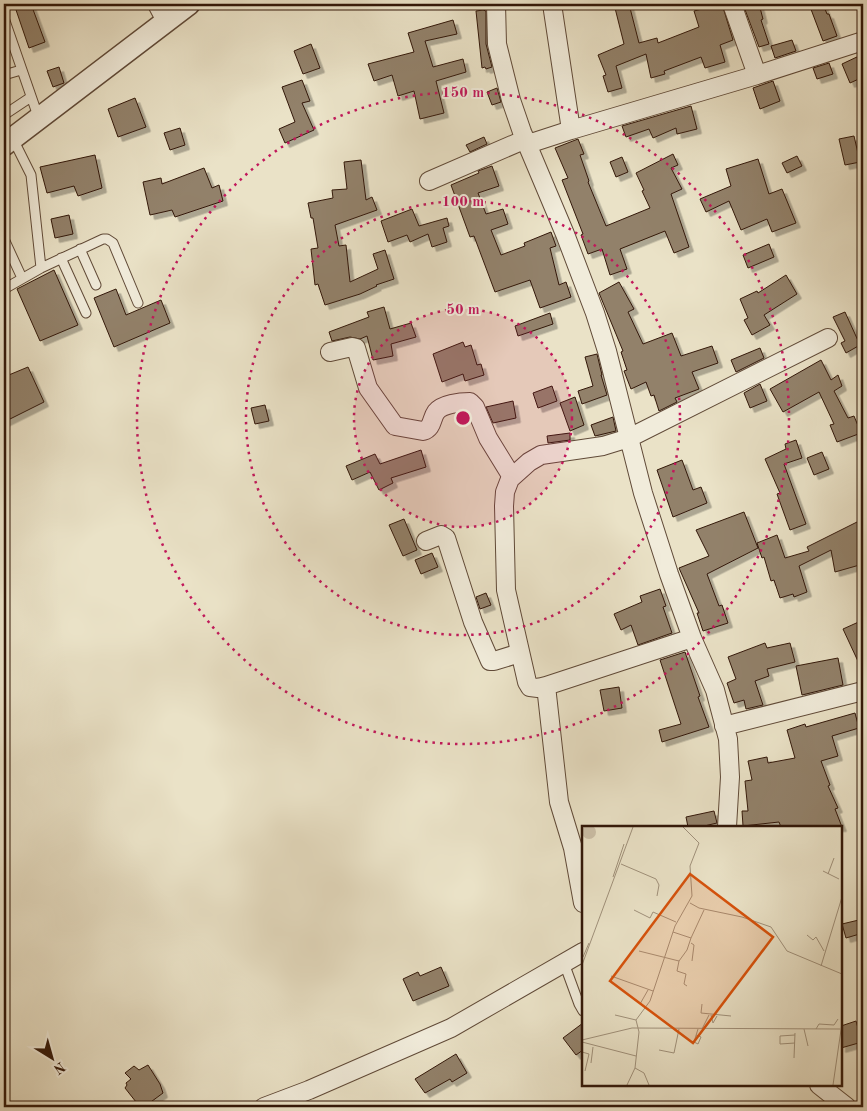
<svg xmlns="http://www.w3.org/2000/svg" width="867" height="1111" font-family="'Old Standard TT',serif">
	<defs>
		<filter id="shadow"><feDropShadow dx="4.5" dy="4.5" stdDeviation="0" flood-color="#0004"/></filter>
	</defs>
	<rect width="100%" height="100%" fill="#eae2c7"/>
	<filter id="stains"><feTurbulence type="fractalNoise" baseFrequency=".004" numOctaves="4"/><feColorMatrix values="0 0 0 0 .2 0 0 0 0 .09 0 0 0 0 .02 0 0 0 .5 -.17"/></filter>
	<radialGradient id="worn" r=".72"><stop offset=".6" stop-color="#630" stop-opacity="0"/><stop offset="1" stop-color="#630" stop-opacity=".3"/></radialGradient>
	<path fill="#92816b" stroke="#321708" filter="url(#shadow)" d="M14,4h17l14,38 -16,6z
		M614,4h15l10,39 18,-5 1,5 41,-16 -5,-16 28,-7 11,36 -13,5 5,17 -20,6 -4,-11 -37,14 1,3 -14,4 -5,-24 -30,12 6,22 -14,4 -5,-16 3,-1 -8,-20 26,-11z
		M756,4h3l4,15 -2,1 8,24 -10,3 -15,-40z
		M809,4h14l4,10h2l8,22 -14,5z
		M483,10l3,1v33l6,23 -6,2 -1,-2 -3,1 -6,-57z
		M453,20l4,14 -32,7 8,26 30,-8 3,13 -30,9 8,32 -24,6 -6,-28 -16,5 -6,-21 -18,6 -6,-17 46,-12 -6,-19z
		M792,40l4,11 -21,7 -4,-12z
		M311,44l9,24 -17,6 -9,-23z
		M859,56l4,9v12l-13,6 -8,-19z
		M829,63l4,11 -16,5 -4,-11z
		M59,67l5,16 -11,4 -6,-16z
		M302,80l8,21 -8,2 12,27 -29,13 -6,-14 16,-7 -13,-35z
		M773,81l7,20 -20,8 -7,-21z
		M497,88l4,14 -9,3 -5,-13z
		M135,98l11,29 -28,10 -10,-28z
		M691,106l6,23 -20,5 -1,-6 -23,10 -4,-9 -23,8 -4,-11z
		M180,128l5,17 -15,5 -6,-17z
		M854,136l6,26 -15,3 -6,-26z
		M484,137l3,7 -17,8 -4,-7z
		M578,139l6,15 -4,1 9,26 -1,1 18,44 44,-18 -8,-17 2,-1 -8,-17 37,-19 5,11 -7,3 11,21 -11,5 18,53 -15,6 -9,-22 -45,18 7,20 -17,6 -8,-26 -14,5 -7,-19 2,-1 -21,-54 6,-2 -13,-30z
		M95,155l7,33 -24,8 -4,-10 -27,7 -7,-26z
		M797,156l5,10 -15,7 -5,-10z
		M622,157l6,15 -12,5 -6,-15z
		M758,159l11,35 13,-5 14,34 -24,9 -5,-13 -26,11 -12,-29 -23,11 -6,-13 31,-13 -5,-17z
		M361,160l5,40 6,-3 5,13 -42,15 4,21 7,-1 4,37 28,-13 -5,-15 12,-4 9,29 -18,6 1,1 -17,8 -35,11 -7,-21 -3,1 -4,-36 7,-1 -5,-30h-2l-3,-15 25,-5 -1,-8 15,-1 -3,-27z
		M492,166l7,20 -21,7 8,21 17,-5 5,15 -17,6 10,25 24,-9 -1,-3 27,-11 5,14 -6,2 9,37 7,-3 5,15 -31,11 -10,-28 -35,12 -21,-56 -4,1 -19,-52 28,-12 -1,-2z
		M204,168l8,20 7,-3 4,16 -48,16 -3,-7 -22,5 -7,-33 18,-4 1,6z
		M412,209l7,17 28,-8 2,8 -6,2 4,14 -15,5 -4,-13 -18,8 -3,-7 -19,7 -7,-21z
		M69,215l4,19 -18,4 -4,-19z
		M769,244l5,13 -26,11 -5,-13z
		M54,270l24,55 -38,16 -23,-52z
		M786,275l11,19 -33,21 6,10 -18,10 -8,-15 4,-2 -8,-19 17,-8 1,2z
		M619,282l15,27 -6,3 15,32 29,-11 9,23 31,-10 6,17 -26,9 7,17 -24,9 2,4 -18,9 -5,-16 -3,1 -5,-14 -15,7 -7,-18 3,-1 -6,-18 2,-1 -24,-58z
		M116,289l10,26 35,-15 9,23 -56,24 -20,-49z
		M384,307l6,22 21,-6 5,14 -25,7 2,12 -20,4 -6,-24 -7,3 -10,-2 -18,4 -3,-9 40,-15 -2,-5z
		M845,312l15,33 -14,8 -5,-10 4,-2 -12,-24z
		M550,313l3,11 -35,12 -3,-10z
		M463,342l2,5 6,-2 6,20 4,-1 3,11 -19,6 -2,-7 -21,8 -9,-28z
		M760,348l4,10 -28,14 -5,-12z
		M597,354l5,21h-1l6,20 -25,9 -4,-13 15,-5 -8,-29z
		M821,360l10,20 7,-5 4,11 -8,5 14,27 6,-2 7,17 -24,9 -7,-17 4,-1 -15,-32 -36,20 -13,-23z
		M28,367l16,35 -40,20v-45z
		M760,384l7,17 -17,7 -6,-15z
		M552,386l5,15 -19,7 -5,-15z
		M575,397l9,28 -14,6 -10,-28z
		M513,401l3,17 -23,5 -7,-16z
		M265,405l4,16 -14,3 -4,-16z
		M613,417l3,14 -21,5 -4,-11z
		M570,433v7l-22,3 -1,-7z
		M796,440l6,18 -18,6 22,60 -16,6 -13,-36 3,-1 -15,-34 21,-10 -1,-5z
		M421,450l5,17 -35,11 2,5 -14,7 -9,-18 -18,8 -6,-14 29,-12 5,10z
		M822,452l7,17 -15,6 -7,-17z
		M682,460l11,30 8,-3 6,16 -34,14 -16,-47z
		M744,512l14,36 -51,26 12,32 3,-1 6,18 -25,8 -6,-18h2l-20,-45 30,-12 -13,-26z
		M404,519l13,31 -14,6 -14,-31z
		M863,519v45l-28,8 -4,-22 -32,16 8,26 -13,5 -1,-3 -13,4 -6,-18 -3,1 -7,-24 -2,1 -5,-15 20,-8 8,23 24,-7 -2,-4z
		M432,553l6,14 -17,7 -6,-14z
		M660,589l6,17 -3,1 9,26 -34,12 -7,-20 -10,5 -7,-16 28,-12 -2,-6z
		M486,593l5,12 -11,4 -4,-12z
		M863,620v52l-20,-43z
		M765,643l2,5 23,-5 5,19 -28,7 2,7 -14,5 8,24 -17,4 -2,-9 -10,3 -7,-20 9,-4 -8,-22z
		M685,652l15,44 -2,1 11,30 -47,15 -3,-12 22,-6 -21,-64z
		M838,658l5,27 -41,10 -6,-29z
		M619,687l3,21 -18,3 -4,-21z
		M855,713l4,15 -27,8 6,20 -17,5 9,24 -2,1 10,22 -3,1 7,18h-61l-2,-5 -36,4 -1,-15h6l-3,-30 7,-1 -4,-19 19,-4 1,6 27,-5 -8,-28 18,-6 1,3z
		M714,811l3,12 -17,4h-12l-2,-10z
		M863,919v14l-17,5 -4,-14z
		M441,967l8,19 -36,15 -10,-22 15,-7 2,4z
		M856,1021l6,21 -21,6v-22z
		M583,1023v27l-7,5 -13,-17z
		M456,1054l11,19 -15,9 -2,-3 -25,14 -10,-14z
		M148,1065l12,19 3,9 -19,14h-4l-15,-19 2,-3 -1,-2 5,-4 -6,-6 9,-7 5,4z"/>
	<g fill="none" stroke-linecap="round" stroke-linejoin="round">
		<defs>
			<path id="service" d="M4,18l35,101
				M4,75l17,-5
				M4,115l27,-18
				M13,139l18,36 10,93
				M4,239l18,39
				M80,249l16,36
				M61,258l25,55
				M4,289l37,-21 62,-29h4l6,4 25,60
				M564,963l15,41 4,7"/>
			<path id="minor" d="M157,4l9,17
				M496,4l1,40 14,56 11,32 43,102 30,79 12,38 36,142 26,81 23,64 23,52 13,49 2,38 -3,50
				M552,4l19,126
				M732,4l25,71
				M528,144l43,-14 186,-55 106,-34
				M429,181l97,-42
				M330,352l22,-5 4,1 12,40 27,38 28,5c10,-3 8,-12 13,-19 6,-8 24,-10 34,-10l5,5 13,31 24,39
				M426,541l15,-6 5,3 27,84 17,39h4l26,-8
				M546,686l-8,2 -8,-1 -3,-5 -21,-92 -2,-84 1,-14 5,-13 19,-17 12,-7 62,-9 26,-8 199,-100
				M724,726l139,-35
				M583,903l-10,-55 -14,-46 -13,-116 146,-48
				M819,1085l28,22
				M264,1107l45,-17 142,-62 132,-76"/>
			<path id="tertiary" d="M4,145l185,-141"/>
		</defs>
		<use href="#service" stroke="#604a38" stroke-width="11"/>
		<use href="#minor" stroke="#604a38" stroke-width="20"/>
		<use href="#tertiary" stroke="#604a38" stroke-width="24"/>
		<use href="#service" stroke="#f1ecdb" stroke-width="9"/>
		<use href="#minor" stroke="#f1ecdb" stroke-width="18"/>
		<use href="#tertiary" stroke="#f1ecdb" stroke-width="21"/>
	</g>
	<circle cx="463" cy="418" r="109" fill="#c2185b" fill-opacity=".12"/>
	<g fill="none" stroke="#c2185b" stroke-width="2.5" stroke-dasharray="2.5 5">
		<circle cx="463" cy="418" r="109"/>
		<circle cx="463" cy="418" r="217"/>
		<circle cx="463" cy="418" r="326"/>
	</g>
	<g transform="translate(582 826)">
		<rect width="260" height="260" fill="#eae2c7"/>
		<path d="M0 6a7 7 0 1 1 14 0a7 7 0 1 1-14 0Z" fill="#cbbfa7"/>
		<path fill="none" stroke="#a0917b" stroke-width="1" d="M39,38l35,15 3,6 -2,11M241,45l16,8M246,48l6,-16M31,51l11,-33M108,77l9,5 43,9 29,10 16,24 55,23M52,84l16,8 3,-6 23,10M91,106l18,6 13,-28M225,109l6,5 3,-3 8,14M109,117l3,2 -2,16M57,125l40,10 8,-11 4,-12M1,131l6,-14M97,135l-2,10 9,3 -2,10 3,2M0,139l51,-138M239,140l21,-69M29,150l42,15M58,178l8,-14M120,178l-1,9 30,3M33,189l21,5M129,189l2,8 4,-7M120,203l7,-14M222,203l4,17M234,203l3,-5 15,1 4,-6M114,209l5,2 -3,7 -4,-2 4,-13M213,209l-15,1v8l15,-1M0,214l50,-12 208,1M0,216l54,14M77,224l15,3 5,-24M0,226l7,2 -4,17M212,232l1,-25M9,237l2,-16M45,259l8,-17M67,259l-5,-12 -9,-5 4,-36 -3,-12 14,-19 25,-75 17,-30 -2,-30 9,-23 -16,-16M251,259l9,-62"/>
		<path fill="#d6520c" fill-opacity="0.15" stroke="#d6520c" stroke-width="2.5" d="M108,48l83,63 -80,106 -83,-62z"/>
		<rect width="260" height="260" fill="none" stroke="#321708" stroke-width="2.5"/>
	</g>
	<circle cx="463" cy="418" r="8" fill="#c2185b" stroke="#f1ecdb" stroke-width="2.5"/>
	<g font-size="15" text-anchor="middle" font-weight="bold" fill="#c2185b" stroke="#f1ecdb" stroke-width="4" stroke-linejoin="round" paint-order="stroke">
		<text x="463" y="97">150 m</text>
		<text x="463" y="206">100 m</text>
		<text x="463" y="314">50 m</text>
	</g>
	<rect width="867" height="1111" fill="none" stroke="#eae2c7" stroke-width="20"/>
	<rect x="5" y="5" width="857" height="1101" fill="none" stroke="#321708" stroke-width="2.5"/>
	<rect x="10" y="10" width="847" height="1091" fill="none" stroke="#321708"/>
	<g transform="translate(52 1058) rotate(143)" stroke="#f1ecdb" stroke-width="4" paint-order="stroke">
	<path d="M0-4L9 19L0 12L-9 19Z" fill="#321708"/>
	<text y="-8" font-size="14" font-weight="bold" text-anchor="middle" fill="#321708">N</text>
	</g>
	<rect width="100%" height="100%" filter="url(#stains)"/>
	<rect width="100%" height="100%" fill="url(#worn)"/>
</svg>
